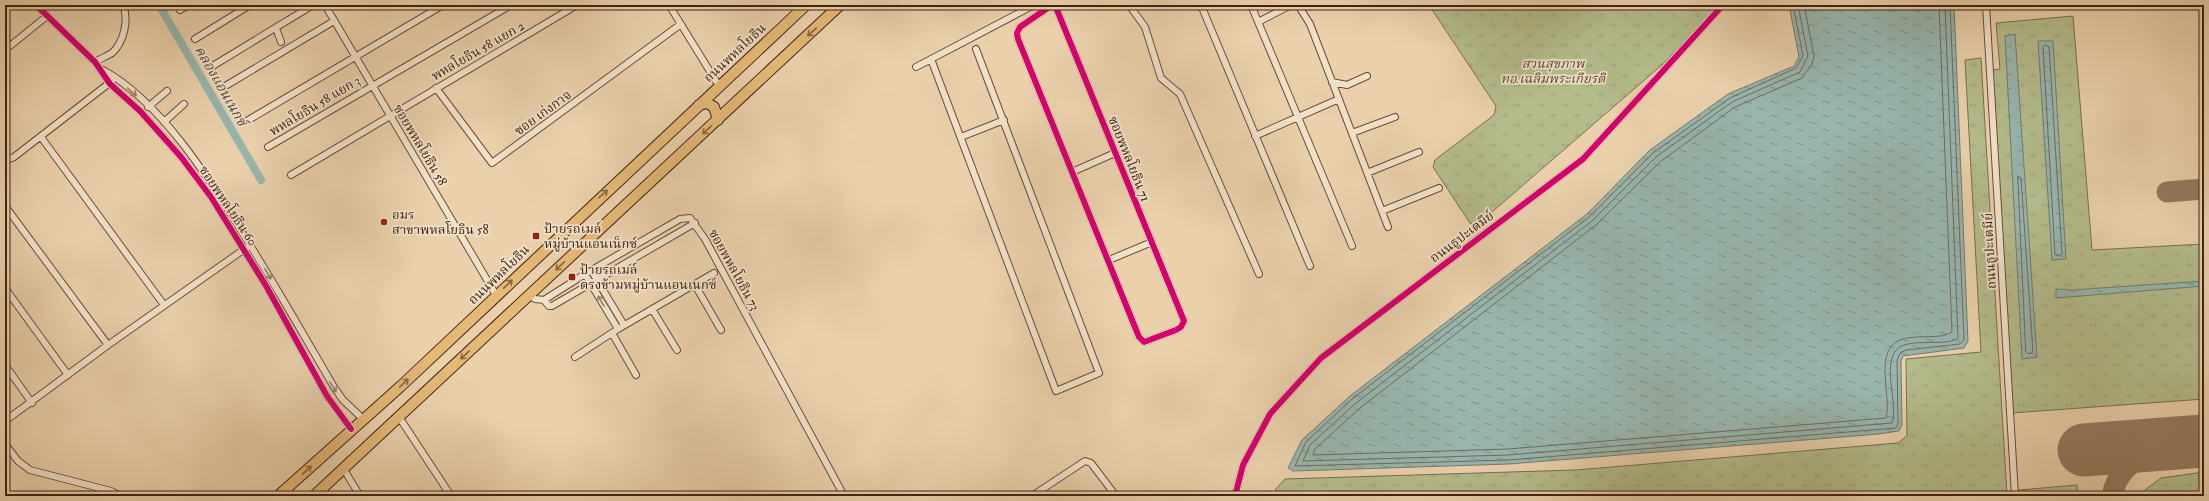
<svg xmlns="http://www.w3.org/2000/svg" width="2209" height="501" font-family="'IM FELL Double Pica','Noto Serif Thai',serif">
	<defs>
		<pattern id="grass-tufts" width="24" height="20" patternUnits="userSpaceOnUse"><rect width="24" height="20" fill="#b4bc8c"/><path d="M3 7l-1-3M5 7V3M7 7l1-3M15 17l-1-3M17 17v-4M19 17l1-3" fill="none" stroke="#9ca178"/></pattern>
		<pattern id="water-ripples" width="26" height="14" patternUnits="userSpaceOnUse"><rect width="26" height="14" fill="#98b6ae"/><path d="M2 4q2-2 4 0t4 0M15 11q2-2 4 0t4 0" fill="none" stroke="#7d948c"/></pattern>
	</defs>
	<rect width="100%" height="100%" fill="#ead1ac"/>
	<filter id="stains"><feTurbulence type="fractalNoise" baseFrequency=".005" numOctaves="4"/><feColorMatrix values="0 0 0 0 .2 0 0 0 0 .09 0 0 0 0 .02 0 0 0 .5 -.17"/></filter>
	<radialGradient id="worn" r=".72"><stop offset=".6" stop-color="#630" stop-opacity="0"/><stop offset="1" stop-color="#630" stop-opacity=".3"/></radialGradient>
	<path fill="url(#grass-tufts)" stroke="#7a6f50" d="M1429,5h292l-58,59 -186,161 -7,-2 -37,-56 2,-7 59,-45 2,-9z
		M2073,16l19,234 112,-6v155l-192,14 -21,-343 9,-1 -4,-46z
		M1981,58l26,438h-727l-5,-6 10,-11 291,-9 322,-27 9,-7 -1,-77 75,-7 -16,-292z
		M2204,472v24h-67l24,-18z
		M2077,485l1,11h-58l-1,-6z"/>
	<path fill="url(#water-ripples)" stroke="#757b70" d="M1520,5h51c-15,8 -36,2 -51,0z
		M1789,5h165l14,336 -4,7 -61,8 -2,6 1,63 -3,6 -20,3 -370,30 -216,7 -5,-3 14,-28 48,-44 237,-182 63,-64 78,-56 66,-28 5,-9z
		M2015,34l22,323 -15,2 -17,-323z
		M2038,41h15l13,218 -14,1z
		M2204,281v5l-148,12v-9l15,1z"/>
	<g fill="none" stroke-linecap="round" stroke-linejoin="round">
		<path stroke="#6c6c61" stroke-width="1" d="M1793,5l10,51 -7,12 -66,30 -77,55 -64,64 -237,182 -46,43 -11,24 214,-6 387,-32 2,-4 -1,-63 3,-8 6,-3 54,-6 4,-4 -14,-335
			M1798,5l10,51 -8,16 -68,30 -76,55 -64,64 -236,182 -46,42 -7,16 205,-6 384,-32c6,-21 -8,-49 2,-70 9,-18 51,-5 64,-15l-13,-333
			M1804,5l10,51 -2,8 -10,14 -67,29 -75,55 -64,63 -236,183 -45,41 -2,6 195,-6 378,-31c6,-21 -13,-67 14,-78 14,-6 42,0 52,-8l-13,-327
			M2045,45l4,2 13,207 -2,2 -5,-2 -12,-207z
			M2018,176l3,2 12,174 -5,2 -2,-2z"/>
		<path stroke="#98b6ae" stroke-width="8" d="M159,5l102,175"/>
		<path stroke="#957a60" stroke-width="21" d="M2167,192l37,-3
			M2112,496c5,-29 28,-38 51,-52"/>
		<path stroke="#957a60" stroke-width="53" d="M2084,450l120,-9"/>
		<defs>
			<path id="street" d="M36,5l59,57 15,22 30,27 41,46 30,40 54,87 62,112 24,33
				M325,5l171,290
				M669,5l50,81
				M1052,5l-32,22 -3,6 1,6 121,298 5,5 32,-12 5,-3 3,-6 -129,-316
				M1129,5l16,22 16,51 19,16 79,180
				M1201,5l109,261
				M1251,5l101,241
				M1298,5l12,19 78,203
				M1986,5l29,491
				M180,10l9,-5
				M1258,22l33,-17
				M276,28l5,14
				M195,39l55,-34
				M5,50l42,-34
				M931,59l125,332 43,-18 -123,-324
				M95,62c5,-3 12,-6 17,-9 12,-11 17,-33 11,-48
				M211,67l102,-62
				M916,67l118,-62
				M103,70c58,32 106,108 140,164 32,50 61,102 91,153l9,13 20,19
				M1332,82l15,3 20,-9
				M222,88l112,-67
				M436,88l56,75 189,-139
				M148,107l19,-16
				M164,122l20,-18
				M245,122l198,-117
				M1352,133l43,-16
				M1255,136l84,-37
				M41,137l123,168
				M961,137l43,-17
				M268,147l243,-142
				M5,161l9,-4 98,-76
				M1072,172l43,-19
				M1367,173l52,-21
				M291,175l286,-170
				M5,206l103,139
				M1382,211l57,-23
				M1109,260l43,-18
				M591,270l33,55
				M585,274l33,55
				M695,285l26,45
				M5,288l63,87
				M529,295l6,4 9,1 41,-26 95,-55 10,-1 15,21 139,257
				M544,300l5,6h3l143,-83
				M652,309l25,41
				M612,333l24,42
				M575,357l43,-28 96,-56
				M5,365l27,38
				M399,417l52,79
				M5,421l103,-76 138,-97
				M5,444l13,17 12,9 81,21 10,5
				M343,468l17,28
				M1032,496l53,-35 6,2 25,33
				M1235,496l8,-31 27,-51 51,-56 262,-199 140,-154"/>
			<path id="primary" d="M699,105l8,-2 7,4 4,13
				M278,496l123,-110 405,-381
				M314,496l526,-491"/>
		</defs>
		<use href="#street" stroke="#6a4e3a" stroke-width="8"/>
		<use href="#primary" stroke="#402214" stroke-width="12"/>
		<use href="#street" stroke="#f1e1c9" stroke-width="6"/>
		<use href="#primary" stroke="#e5b876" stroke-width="10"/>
		<defs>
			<path id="cycleway" d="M36,5l59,57 15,22 30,27 41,46 30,40 54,87 62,112 24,33
				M1052,5l-32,22 -3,6 1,6 121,298 5,5 32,-12 5,-3 3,-6 -129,-316
				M1235,496l8,-31 27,-51 51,-56 262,-199 140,-154"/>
		</defs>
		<use href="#cycleway" stroke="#f1e1c9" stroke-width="8"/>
		<use href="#cycleway" stroke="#d6006c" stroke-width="6"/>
	</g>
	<defs><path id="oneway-shaft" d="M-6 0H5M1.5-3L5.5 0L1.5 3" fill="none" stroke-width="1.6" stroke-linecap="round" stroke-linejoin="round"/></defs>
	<g stroke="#8a6640">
		<use href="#oneway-shaft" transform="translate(812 32) rotate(137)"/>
		<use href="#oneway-shaft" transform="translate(707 130) rotate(137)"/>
		<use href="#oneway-shaft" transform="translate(603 194) rotate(-42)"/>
		<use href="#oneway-shaft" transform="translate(560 266) rotate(137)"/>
		<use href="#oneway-shaft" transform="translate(508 284) rotate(-44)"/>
		<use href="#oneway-shaft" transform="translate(465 355) rotate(137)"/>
		<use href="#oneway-shaft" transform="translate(404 383) rotate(-43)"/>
		<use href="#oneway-shaft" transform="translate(307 470) rotate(-43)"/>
	</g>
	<g stroke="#98826e">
		<use href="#oneway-shaft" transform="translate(132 92) rotate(42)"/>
		<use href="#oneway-shaft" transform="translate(268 274) rotate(60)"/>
		<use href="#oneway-shaft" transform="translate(601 301) rotate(-121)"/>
		<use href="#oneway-shaft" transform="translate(333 387) rotate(58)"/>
	</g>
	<g fill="#8f2418" stroke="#f1e1c9" stroke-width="1.5">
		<circle cx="384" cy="222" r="4"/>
		<rect x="532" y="232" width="8" height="8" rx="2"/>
		<rect x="568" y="273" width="8" height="8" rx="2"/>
	</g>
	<g text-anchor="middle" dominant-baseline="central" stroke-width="3.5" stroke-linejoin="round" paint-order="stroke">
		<g font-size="13" fill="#402214" stroke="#f1e1c9">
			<text transform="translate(478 51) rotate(-30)">พหลโยธิน 58 แยก 2</text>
			<text transform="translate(735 53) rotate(-43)">ถนนพหลโยธิน</text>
			<text transform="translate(315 106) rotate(-31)">พหลโยธิน 58 แยก 3</text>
			<text transform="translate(543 113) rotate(-36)">ซอย เก่งกาจ</text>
			<text transform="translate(420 145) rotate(59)">ซอยพหลโยธิน 58</text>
			<text transform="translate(1129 159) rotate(68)">ซอยพหลโยธิน 71</text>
			<text transform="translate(228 206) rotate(56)">ซอยพหลโยธิน 60</text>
			<text transform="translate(1462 237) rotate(-37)">ถนนธูปะเตมีย์</text>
			<text transform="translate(1990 251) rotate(-93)">ถนนธูปะเตมีย์</text>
			<text transform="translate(734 270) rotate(61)">ซอยพหลโยธิน 73</text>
			<text transform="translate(499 275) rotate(-44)">ถนนพหลโยธิน</text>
		</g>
		<g font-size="13" font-style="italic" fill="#5d4832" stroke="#f1e1c9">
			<text x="1553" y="64">สวนสุขภาพ<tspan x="1553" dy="15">ทอ.เฉลิมพระเกียรติ</tspan></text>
		</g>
		<g font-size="13" fill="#402214" stroke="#f1e1c9" text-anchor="start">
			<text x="392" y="215">อมร<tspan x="392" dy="15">สาขาพหลโยธิน 58</tspan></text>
			<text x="544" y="229">ป้ายรถเมล์<tspan x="544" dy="15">หมู่บ้านแอนเน็กซ์</tspan></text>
			<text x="580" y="270">ป้ายรถเมล์<tspan x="580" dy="15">ตรงข้ามหมู่บ้านแอนเนกซ์</tspan></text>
		</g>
		<g font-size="14" font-style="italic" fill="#56473a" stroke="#f1e1c9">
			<text transform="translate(221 86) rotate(60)">คลองแอนเนกซ์</text>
		</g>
	</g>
	<rect width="2209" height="501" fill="none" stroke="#ead1ac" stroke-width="20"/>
	<rect x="6" y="6" width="2197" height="489" fill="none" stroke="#402214" stroke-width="2"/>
	<rect x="10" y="10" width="2189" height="481" fill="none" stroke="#402214"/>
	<rect width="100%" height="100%" filter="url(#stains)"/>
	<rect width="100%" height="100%" fill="url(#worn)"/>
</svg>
